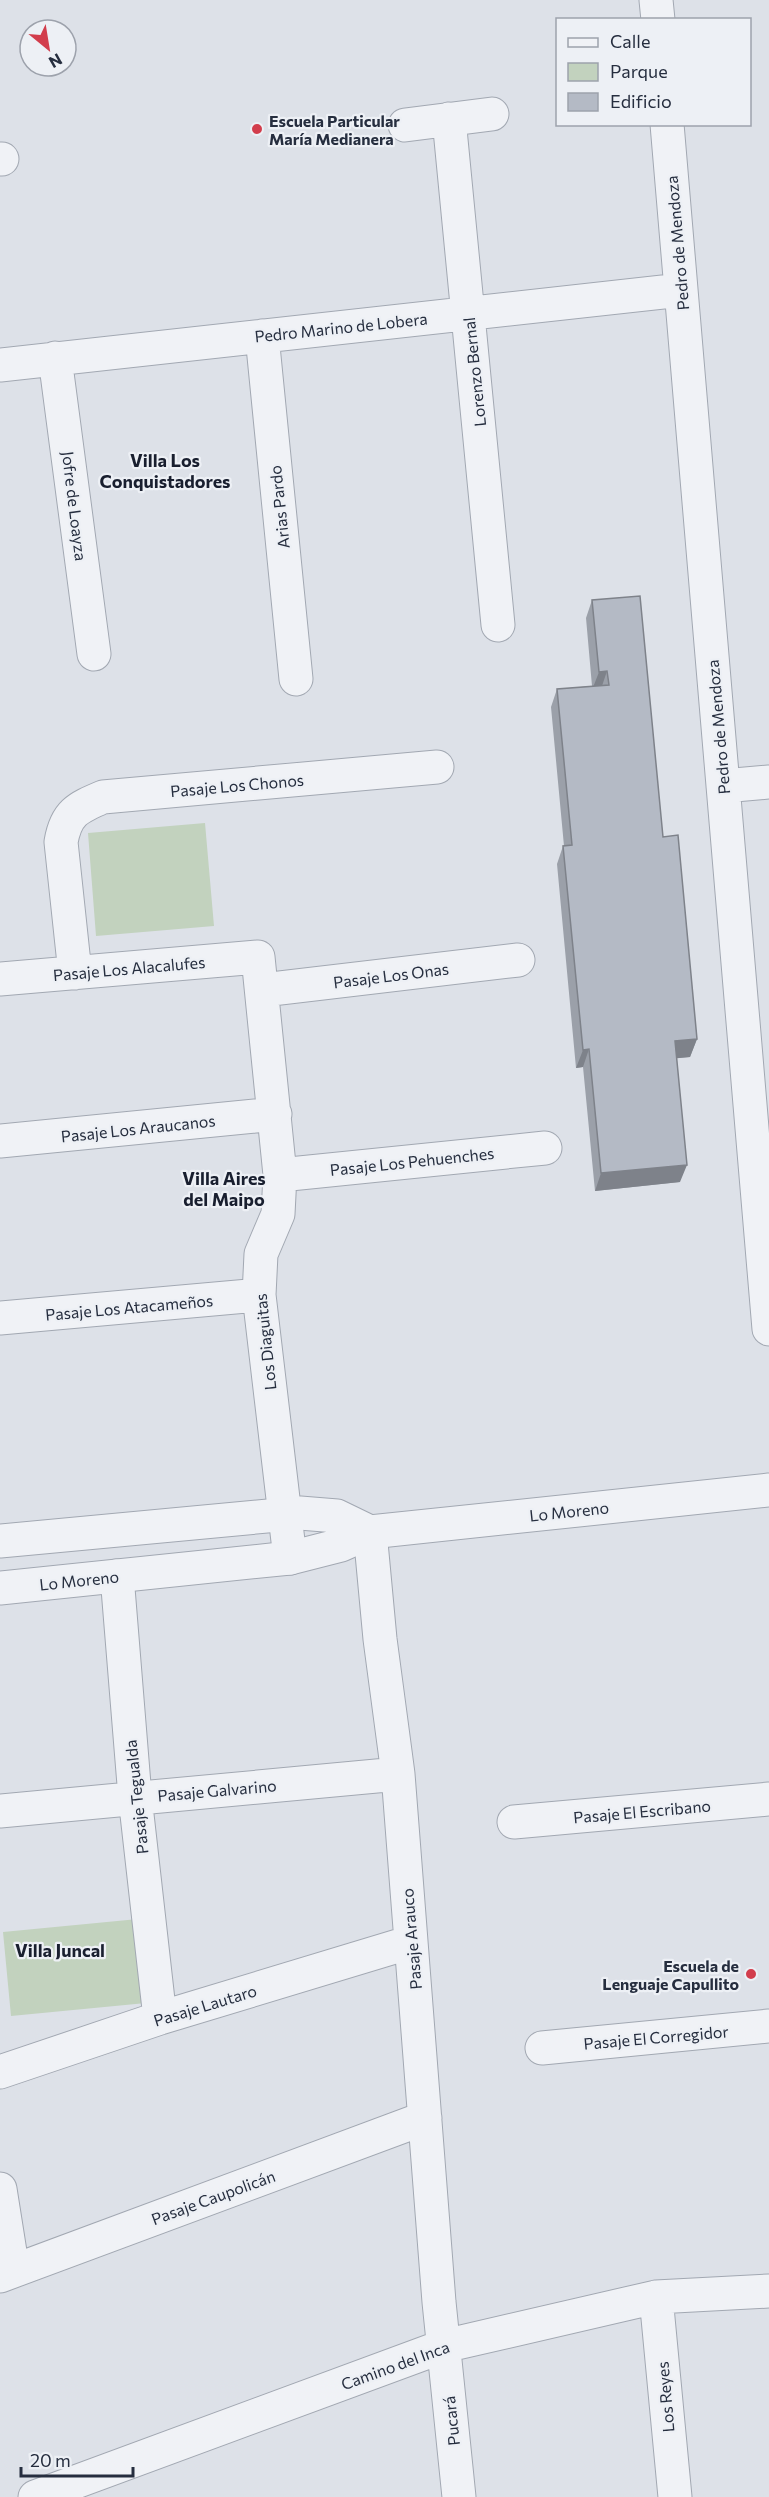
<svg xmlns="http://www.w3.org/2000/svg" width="769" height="2497" font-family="Commissioner,sans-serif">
	<rect width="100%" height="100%" fill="#dde1e8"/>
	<path fill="#c2d2be" d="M205,823l9,103 -118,10 -8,-103z
		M138,1919l8,84 -135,13 -8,-84z"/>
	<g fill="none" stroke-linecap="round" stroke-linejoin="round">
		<defs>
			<path id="minor" d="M656,0l2,20
				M449,119l49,506
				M667,124l102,1205
				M405,125l87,-11
				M0,159h2
				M262,336l34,343
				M55,358l39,296
				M0,365l681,-75
				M723,786l46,-4
				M75,973l-14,-131c5,-29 16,-34 42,-45l334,-30
				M0,979l258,-22 22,218 -2,39 -17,40 -2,41 31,263
				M263,990l255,-30
				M0,1141l275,-27
				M280,1175l265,-27
				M0,1318l259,-23
				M370,1532l10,107 18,135 41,528 20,195
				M117,1576l18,221 25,221
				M0,1811l398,-37
				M514,1822l255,-23
				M542,2048l227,-22
				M0,2072l160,-54 251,-76
				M0,2189l13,82
				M0,2276l425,-158
				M656,2297l19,200
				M35,2497l409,-151 212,-49 113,-6"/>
			<path id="tertiary" d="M0,1541l300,-28 37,3 33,16
				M0,1588l290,-30 51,-13 29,-13 399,-42"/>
		</defs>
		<use href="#minor" stroke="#a2a8b2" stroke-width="35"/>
		<use href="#tertiary" stroke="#a2a8b2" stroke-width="35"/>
		<use href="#minor" stroke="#f0f2f6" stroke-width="33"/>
		<use href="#tertiary" stroke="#f0f2f6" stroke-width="33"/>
	</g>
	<path fill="#9ba0a9" d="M592,600l71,237 34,202 -7,18 -13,1 3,124 -85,9 -12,-124 -7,1 -19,-204 6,-18h1l-13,-139 6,-18 35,-3 -6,-68z"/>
	<path fill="#7e828a" d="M607,671l-6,18 -9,1 7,-18z
		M697,1039l-7,18 -21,2 6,-18z
		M589,1049l-6,18 -7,1 7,-18z
		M687,1165l-7,17 -85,9 6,-18z"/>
	<path fill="#b4bac5" stroke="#7e828a" stroke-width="1.5" d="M640,596l23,241 15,-2 19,204 -22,2 12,124 -86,8 -12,-124 -6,1 -20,-204 9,-1 -15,-156 52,-4 -2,-14 -8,1 -7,-72z"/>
	<g fill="#d23d4c" stroke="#edf0f5" stroke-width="2">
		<circle cx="257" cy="129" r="6"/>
		<circle cx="751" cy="1974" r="6"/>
	</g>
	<g text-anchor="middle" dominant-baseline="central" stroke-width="4.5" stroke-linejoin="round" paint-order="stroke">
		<g font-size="16" font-weight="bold" fill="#262e3f" stroke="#edf0f5" text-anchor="start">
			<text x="269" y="120">Escuela Particular<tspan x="269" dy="18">María Medianera</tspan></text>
			<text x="739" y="1965" text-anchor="end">Escuela de<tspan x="739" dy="18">Lenguaje Capullito</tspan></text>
		</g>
		<g font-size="16" fill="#262e3f" stroke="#edf0f5">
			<text transform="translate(677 243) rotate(-95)">Pedro de Mendoza</text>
			<text transform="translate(341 327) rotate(-6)">Pedro Marino de Lobera</text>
			<text transform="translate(474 372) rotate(-96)">Lorenzo Bernal</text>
			<text transform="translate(75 506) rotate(83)">Jofre de Loayza</text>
			<text transform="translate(279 507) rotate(-96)">Arias Pardo</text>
			<text transform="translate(718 727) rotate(-95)">Pedro de Mendoza</text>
			<text transform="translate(237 785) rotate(-5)">Pasaje Los Chonos</text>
			<text transform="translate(129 968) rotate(-5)">Pasaje Los Alacalufes</text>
			<text transform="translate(391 975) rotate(-7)">Pasaje Los Onas</text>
			<text transform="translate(138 1128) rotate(-6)">Pasaje Los Araucanos</text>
			<text transform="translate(412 1161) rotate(-6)">Pasaje Los Pehuenches</text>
			<text transform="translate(129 1307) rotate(-5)">Pasaje Los Atacameños</text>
			<text transform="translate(265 1342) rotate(-96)">Los Diaguitas</text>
			<text transform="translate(569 1511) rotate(-6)">Lo Moreno</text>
			<text transform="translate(79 1580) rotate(-6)">Lo Moreno</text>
			<text transform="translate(217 1790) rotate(-5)">Pasaje Galvarino</text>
			<text transform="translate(136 1797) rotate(-96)">Pasaje Tegualda</text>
			<text transform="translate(642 1811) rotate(-5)">Pasaje El Escribano</text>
			<text transform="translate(411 1939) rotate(-95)">Pasaje Arauco</text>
			<text transform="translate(205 2005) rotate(-17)">Pasaje Lautaro</text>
			<text transform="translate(656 2037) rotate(-5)">Pasaje El Corregidor</text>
			<text transform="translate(213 2197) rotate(-20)">Pasaje Caupolicán</text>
			<text transform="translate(395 2365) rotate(-20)">Camino del Inca</text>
			<text transform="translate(665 2397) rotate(-95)">Los Reyes</text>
			<text transform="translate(451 2421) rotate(-96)">Pucará</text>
		</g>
		<g font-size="18" font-weight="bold" fill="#191f2f" stroke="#edf0f5">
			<text x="165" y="460">Villa Los<tspan x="165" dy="21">Conquistadores</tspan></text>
			<text x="224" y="1178">Villa Aires<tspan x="224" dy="21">del Maipo</tspan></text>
			<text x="60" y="1950">Villa Juncal</text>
		</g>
	</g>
	<rect x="556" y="18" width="195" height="108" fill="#edf0f5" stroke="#9da2ac" stroke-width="1.5"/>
	<rect x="568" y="38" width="30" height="9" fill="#f0f2f6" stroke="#9da2ac" stroke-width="1.5"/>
	<text x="610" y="48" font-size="18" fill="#262e3f">Calle</text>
	<rect x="568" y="63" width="30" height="18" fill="#c2d2be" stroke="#9da2ac" stroke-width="1.5"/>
	<text x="610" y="78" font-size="18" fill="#262e3f">Parque</text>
	<rect x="568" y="93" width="30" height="18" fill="#b4bac5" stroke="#9da2ac" stroke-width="1.5"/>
	<text x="610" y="108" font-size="18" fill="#262e3f">Edificio</text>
	<g transform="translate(48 48) rotate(150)"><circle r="28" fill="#edf0f5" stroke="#9da2ac" stroke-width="1.5"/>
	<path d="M0-4.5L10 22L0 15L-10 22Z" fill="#d23d4c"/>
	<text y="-9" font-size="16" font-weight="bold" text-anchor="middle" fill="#262e3f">N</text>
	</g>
	<path d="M21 2467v9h112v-9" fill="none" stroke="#262e3f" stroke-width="3"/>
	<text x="30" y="2467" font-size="18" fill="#262e3f" stroke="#edf0f5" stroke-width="4.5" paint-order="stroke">20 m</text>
</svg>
